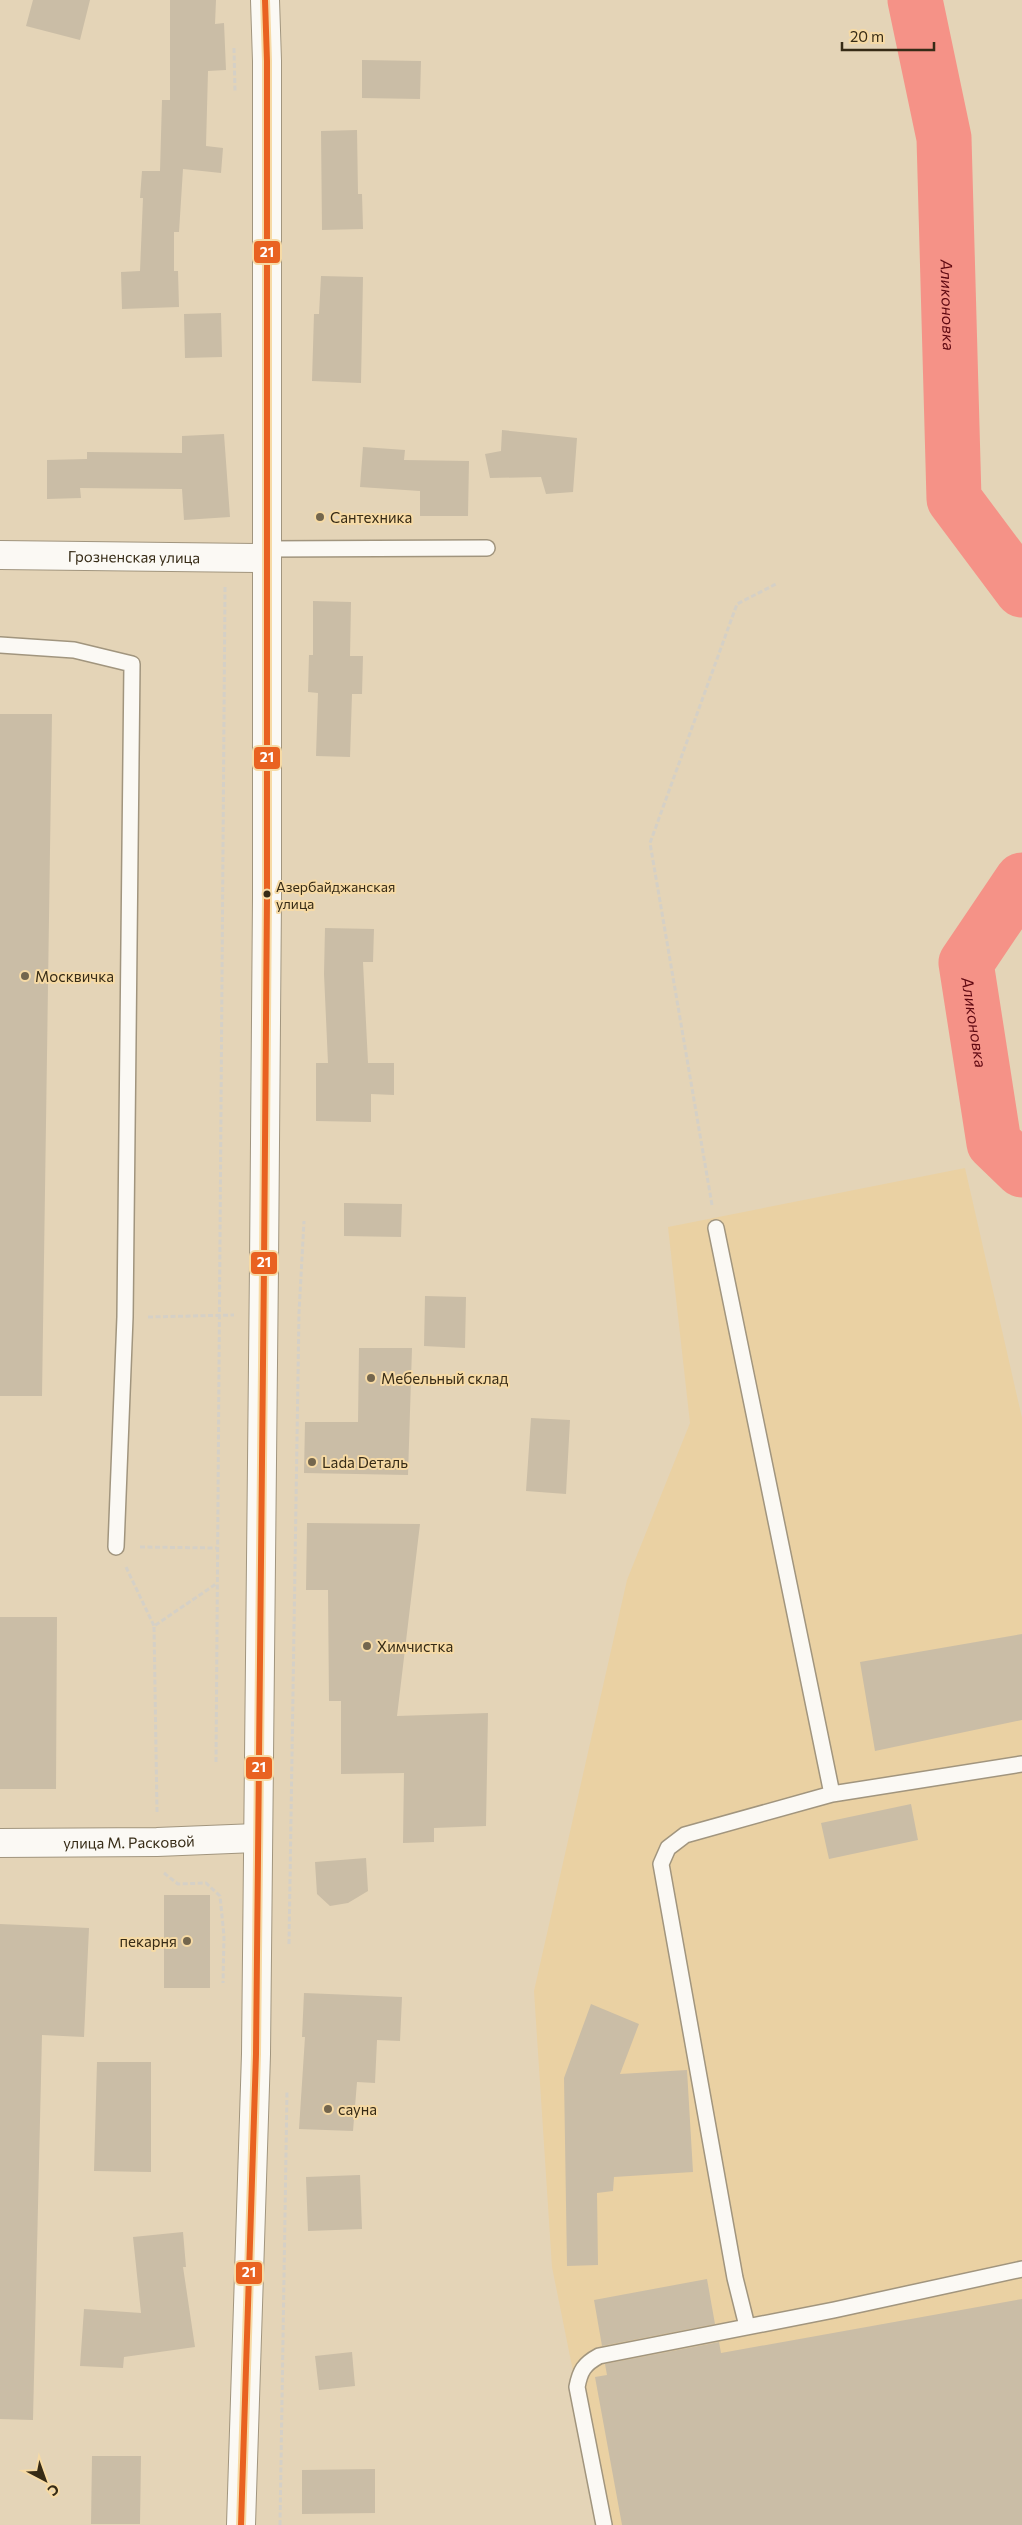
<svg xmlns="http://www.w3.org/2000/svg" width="1022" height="2525" font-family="Commissioner,sans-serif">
	<rect width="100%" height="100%" fill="#e4d4b7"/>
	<path fill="#ead1a3" d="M965,1168l57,250v1107h-418l-52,-258 -18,-276 93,-411 63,-157 -22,-196z"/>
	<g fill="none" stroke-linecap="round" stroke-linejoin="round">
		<g stroke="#f59287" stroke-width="55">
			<path id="s1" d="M915,0l29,138 10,361 68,91"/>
			<path id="s2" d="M1022,880l-56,83 28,180 28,27"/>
		</g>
	</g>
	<path fill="#cabda6" d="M33,0h57l-10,40 -54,-14z
		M170,0h46l-1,24 9,-1 2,47 -18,1 -2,75 17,2 -2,25 -38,-4 -4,63h-5v39h4l1,36 -57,2 -1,-37 19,-1 3,-73h-3l2,-27h18l2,-71h8z
		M362,60l59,1 -1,38 -58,-1z
		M357,130l1,64h4l1,35 -41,1 -1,-99z
		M321,276l42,1 -2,106 -49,-2 2,-67h5z
		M221,313l1,44 -37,1 -1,-44z
		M502,430l75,8 -4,54 -27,2 -5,-17 -51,1 -5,-24 16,-3z
		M224,434l6,83 -46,3 -2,-31 -102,-1 1,10 -34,1v-39l40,-1v-7l95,1v-17z
		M363,447l42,3 -1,10 65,1 -1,55h-48v-25l-60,-4z
		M313,601l38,1 -1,54h13l-1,38h-10l-2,63 -34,-1 2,-63 -10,-1 1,-37h4z
		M0,714h52l-10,682h-42z
		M325,928l49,1 -1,33h-10l5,101h26v32l-23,-1v28l-55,-1v-58h12l-4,-89z
		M344,1203l58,1 -1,33 -57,-1z
		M425,1296l41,1 -1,51 -41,-2z
		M359,1348h53l-4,127 -104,-2 1,-51h53z
		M531,1418l39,2 -4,74 -40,-3z
		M307,1523l113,1 -23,192 91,-3 -2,113 -52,2v14l-31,1 1,-70 -63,1v-73h-12l-1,-111h-22z
		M0,1617h57l-1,172h-56z
		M1022,1634v86l-147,31 -15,-89z
		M911,1804l7,36 -89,19 -8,-36z
		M366,1858l2,33 -20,12 -18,3 -13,-12 -2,-32z
		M164,1895h46v93h-46z
		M0,1924l89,4 -5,109 -42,-2 -9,385 -33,-1z
		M304,1993l98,4 -2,44 -23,-1 -2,43 -18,-1 -4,49 -54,-2 6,-92h-3z
		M591,2004l48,20 -19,50 67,-4 6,102 -79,5 -1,14 -16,2 1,72 -31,1 -3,-188z
		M97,2062h54v110l-57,-1z
		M360,2175l2,54 -54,2 -2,-54z
		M183,2232l3,35h-3l12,80 -71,10 -1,11 -43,-2 4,-57 57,4 -8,-76z
		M707,2279l8,45 -113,22 -8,-46z
		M1022,2299v226h-400l-27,-148 12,-2 -2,-11 114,-22 2,11z
		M352,2352l3,34 -36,4 -4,-34z
		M92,2456h49l-1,68h-49z
		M375,2469v44l-73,1v-44z"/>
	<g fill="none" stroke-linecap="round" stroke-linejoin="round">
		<defs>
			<path id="lane" d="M266,549l221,-1
				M0,645l74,5 58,14 -7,653 -9,230
				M716,1228l116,566
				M747,2326l-12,-48 -74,-414 7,-16 17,-13 147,-41 190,-30
				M604,2525l-27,-138c3,-16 7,-23 22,-31l235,-46 188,-41"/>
			<g id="street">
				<path id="s3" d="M0,555l266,3"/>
				<path id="s4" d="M0,1843l157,-1 100,-4"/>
			</g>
			<path id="secondary" d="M241,2525l15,-471 8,-789 3,-367v-837l-2,-61"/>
		</defs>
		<use href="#lane" stroke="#a1957e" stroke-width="18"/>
		<use href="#street" stroke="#a1957e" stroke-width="30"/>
		<use href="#secondary" stroke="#a1957e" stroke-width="30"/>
		<path stroke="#d5d0c6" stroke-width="3" stroke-dasharray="5 2.5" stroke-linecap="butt" d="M234,48l1,44
			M712,1205l-62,-362 87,-239 39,-20
			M148,1317l86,-2
			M140,1547l77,1
			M126,1567l28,59
			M216,1762l9,-1175
			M157,1812l-3,-186 62,-42
			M164,1873l14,11 28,-1 14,13 4,40 -1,47
			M289,1944l10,-631 5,-92
			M280,2525l7,-434"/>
		<use href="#lane" stroke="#fbf9f4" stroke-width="15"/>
		<use href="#street" stroke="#fbf9f4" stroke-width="28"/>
		<use href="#secondary" stroke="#fbf9f4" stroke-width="28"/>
		<defs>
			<path id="bus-1" d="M241,2525l15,-471 8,-789 3,-367v-837l-2,-61"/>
		</defs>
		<use href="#bus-1" stroke="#f6daa5" stroke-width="10"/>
		<use href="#bus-1" stroke="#e96221" stroke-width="6"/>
	</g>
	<g fill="#73664e" stroke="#f6daa5" stroke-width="2">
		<circle cx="320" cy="517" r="5"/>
		<circle cx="25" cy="976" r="5"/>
		<circle cx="371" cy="1378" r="5"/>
		<circle cx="312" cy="1462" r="5"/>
		<circle cx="367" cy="1646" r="5"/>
		<circle cx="187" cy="1941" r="5"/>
		<circle cx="328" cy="2109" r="5"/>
	</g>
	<circle fill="#362b16" stroke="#f6daa5" stroke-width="2" cx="267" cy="894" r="4.5"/>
	<g text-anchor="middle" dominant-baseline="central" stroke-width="4" stroke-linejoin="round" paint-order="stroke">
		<g font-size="14" fill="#362b16" stroke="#f6daa5" text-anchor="start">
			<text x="276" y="886">Азербайджанская<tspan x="276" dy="17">улица</tspan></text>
		</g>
		<g font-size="15" fill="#362b16" stroke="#f6daa5" text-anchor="start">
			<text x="330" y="517">Сантехника</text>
			<text x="35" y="976">Москвичка</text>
			<text x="381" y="1378">Мебельный склад</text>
			<text x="322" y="1462">Lada Dеталь</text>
			<text x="377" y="1646">Химчистка</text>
			<text x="177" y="1941" text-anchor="end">пекарня</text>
			<text x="338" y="2109">сауна</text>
		</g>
		<g font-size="15" fill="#362b16" stroke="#f6daa5">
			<text stroke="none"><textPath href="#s3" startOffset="134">Грозненская улица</textPath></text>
			<text stroke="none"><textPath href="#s4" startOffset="129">улица М. Расковой</textPath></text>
		</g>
		<g font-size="16" font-style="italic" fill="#5f0811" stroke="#f6daa5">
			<text stroke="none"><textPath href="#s1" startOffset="308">Аликоновка</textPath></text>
			<text stroke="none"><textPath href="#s2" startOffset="160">Аликоновка</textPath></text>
		</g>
	</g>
	<g stroke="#f6daa5" stroke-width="2">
		<rect x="253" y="240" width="28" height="24" rx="5" fill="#e96221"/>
		<rect x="253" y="746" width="28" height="24" rx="5" fill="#e96221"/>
		<rect x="250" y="1251" width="28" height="24" rx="5" fill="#e96221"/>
		<rect x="245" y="1756" width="28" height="24" rx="5" fill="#e96221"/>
		<rect x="235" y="2261" width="28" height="24" rx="5" fill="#e96221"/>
	</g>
	<g font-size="14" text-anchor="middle" font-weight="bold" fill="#fff">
		<text x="267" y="257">21</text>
		<text x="267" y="762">21</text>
		<text x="264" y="1267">21</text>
		<text x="259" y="1772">21</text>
		<text x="249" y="2277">21</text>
	</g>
	<g transform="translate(45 2480) rotate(139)" stroke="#f6daa5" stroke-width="4" paint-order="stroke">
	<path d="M0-4L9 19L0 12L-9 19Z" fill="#362b16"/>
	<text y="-8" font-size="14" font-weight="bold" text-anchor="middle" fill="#362b16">С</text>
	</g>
	<path d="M842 42v8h92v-8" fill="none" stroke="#362b16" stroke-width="2.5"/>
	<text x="850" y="42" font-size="15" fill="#362b16" stroke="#f6daa5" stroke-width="4" paint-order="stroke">20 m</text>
</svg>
